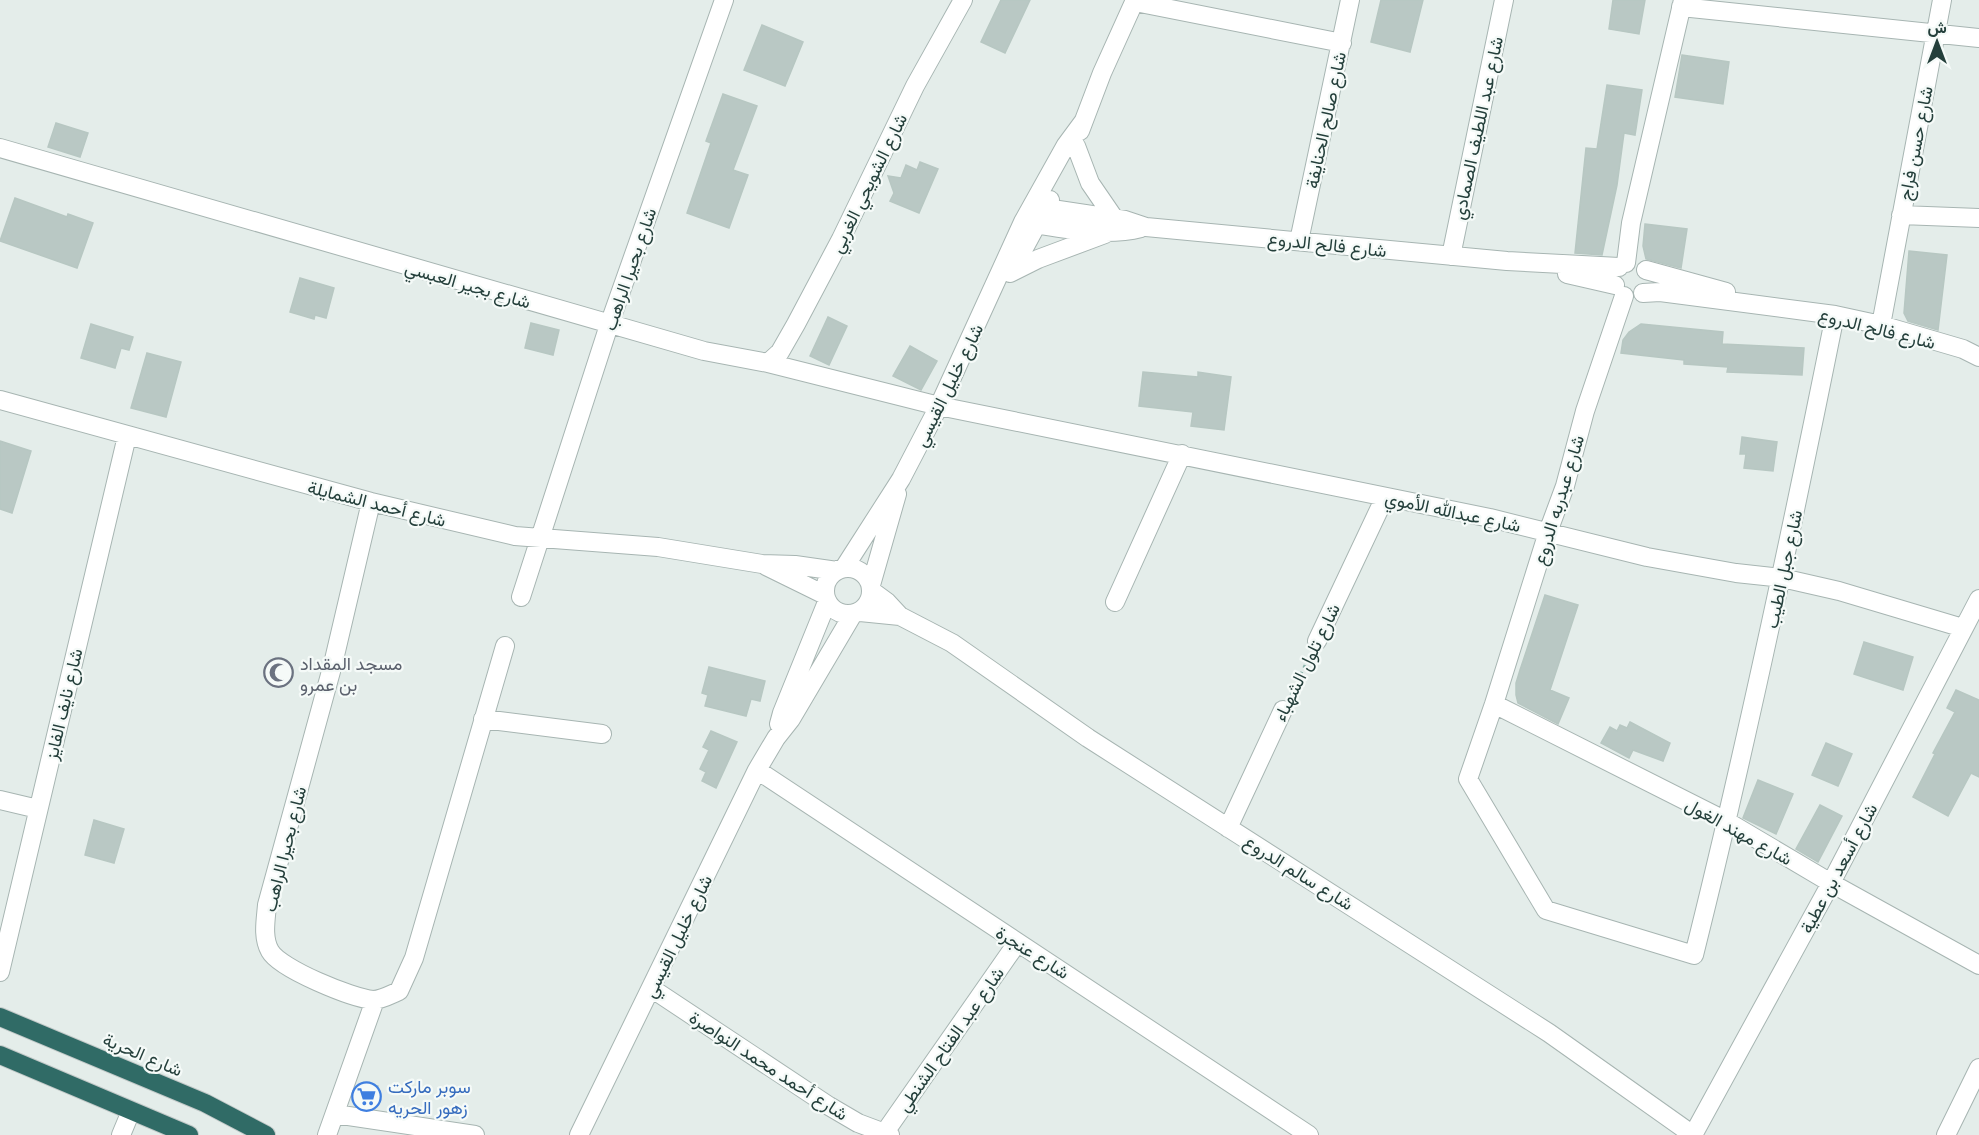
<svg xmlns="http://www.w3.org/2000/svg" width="1979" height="1135" font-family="Lato,Vazirmatn,sans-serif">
	<rect width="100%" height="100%" fill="#e4edea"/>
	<path fill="#b9c8c4" stroke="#b7c7c2" stroke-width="1.5" d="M1001,0h29l-25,53 -24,-11z
		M1381,0h42l-13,52 -39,-10z
		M1613,0h32l-6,34 -30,-5z
		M762,25l41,17 -18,44 -41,-16z
		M1682,55l47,7 -6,42 -48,-7z
		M1607,85l35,5 -7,45 -11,-2 -7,52 -15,70 -27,-2 11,-105 11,1z
		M723,94l34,12 -24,64 15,5 -19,53 -42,-15 24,-70 -5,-2z
		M56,123l32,10 -8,24 -32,-10z
		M920,162l18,7 -19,44 -29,-12 4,-8 -6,-17 13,2 5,-13 11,5z
		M15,198l52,19 1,-3 25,9 -16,45 -77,-27z
		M1645,224l42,5 -6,39 -35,-9 -3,-13z
		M1909,251l38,4 -9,75 -30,-9 -4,-8z
		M300,278l34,10 -8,30 -11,-3 -1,4 -24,-7z
		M828,317l19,9 -18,39 -19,-9z
		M531,323l28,7 -6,25 -28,-7z
		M91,324l42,13 -4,13 -8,-2 -6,20 -34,-10z
		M1641,324l82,8 -1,12 82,4 -2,27 -75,-3 1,-5 -44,-3v-4l-63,-7 2,-13 6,-8z
		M910,346l27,15 -16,29 -28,-14z
		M147,353l34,9 -15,55 -35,-9z
		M1143,372l55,5v-5l33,5 -7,53 -33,-4 2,-14 -54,-6z
		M1742,437l35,5 -4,29 -29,-3 2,-14h-6z
		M0,441l31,10 -19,62 -12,-4z
		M1545,595l33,10 -28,85 19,8 -11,26 -40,-21 -2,-8v-12l4,-13z
		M1864,642l49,15 -10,33 -49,-16z
		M709,667l56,14 -5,20 -9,-2 -5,17 -41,-10 3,-11 -6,-2z
		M1956,690l23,10v77l-8,-4 -23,43 -35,-19 22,-43 -2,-1 22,-41 -8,-4z
		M1630,722l40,21 -7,18 -30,-11 -4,8 -28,-15 9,-16 7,4 3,-6 7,3z
		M711,731l26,11 -21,46 -14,-7 4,-9 -6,-3 9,-19 -6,-3z
		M1826,743l26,11 -14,32 -26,-11z
		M1758,780l35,14 -17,40 -33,-16z
		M1820,805l22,11 -24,46 -22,-13z
		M94,820l30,9 -10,34 -29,-8z
		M362,1083l16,3 -4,22 -17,-3z"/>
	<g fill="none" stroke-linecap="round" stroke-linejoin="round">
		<defs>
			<path id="minor" d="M1135,2l207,41
				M1681,7l298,31
				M1080,131l22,-58 33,-73
				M1076,146l14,37 24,35
				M0,148l704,203 64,12 171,43 551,112 157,39 89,16 46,5 57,13 124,37
				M1032,206l93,14 21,7 361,34 112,6
				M1901,215l78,3
				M1029,223c35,6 77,14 112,5
				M1299,241l51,-241
				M1451,256l53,-256
				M1016,263l34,-63
				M1626,263l5,-40 52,-223
				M1646,270l80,22
				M1010,273l28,-14 67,-25
				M1567,274l48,11
				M1643,293l17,-1 175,23 46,10 82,24 16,8
				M1624,296l-39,115 -20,75 -17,46 -54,172 -26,75 78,131 148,45c53,-212 98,-426 141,-640
				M1881,325l61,-325
				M768,363l12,-11 16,-28 45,-85 74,-153 48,-86
				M0,400l371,102 144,34 143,11 104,17 33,1 42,6
				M371,502l-38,162 -66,241c-1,14 -5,32 3,46 10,18 82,47 103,49 8,0 19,-6 26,-9l15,-33 91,-312
				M766,566l59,29
				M825 591a23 23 0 1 1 46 0a23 23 0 1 1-46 0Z
				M844,568l57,-89 38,-73 84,-184 43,-77 17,-23
				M871,585l26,-91
				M872,591l15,11 13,14 52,27 136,95 461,295 144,102
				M521,597l88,-272 115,-325
				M1115,602l67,-148
				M860,612l40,4
				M1317,641l68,-144
				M1494,704l234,118 103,61 148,82
				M483,719l119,15
				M779,724l3,-11 45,-111
				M757,770l552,365
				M0,800l38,9
				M1228,828l55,-118
				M0,972l127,-536
				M651,988l178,118 29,17 32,12
				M335,1114l140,21
				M121,1135l10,-24
				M327,1135l48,-135
				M579,1135l178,-365 19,-32 15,-19 62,-105
				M883,1135l134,-192
				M1693,1135l138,-252 148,-284
				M1946,1135l33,-67"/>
			<path id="highway" d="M0,1017l205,86 61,32
				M0,1055l189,80"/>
		</defs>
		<use href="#minor" stroke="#a7b5b2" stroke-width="20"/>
		<use href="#highway" stroke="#c2c9c8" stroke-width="20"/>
		<path stroke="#85b0a8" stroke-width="3" stroke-dasharray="3 4.5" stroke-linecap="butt" d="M1291,695l19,-40"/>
		<use href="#minor" stroke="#fff" stroke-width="18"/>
		<use href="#highway" stroke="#306b66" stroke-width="18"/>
	</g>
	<defs>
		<symbol id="mosque-ring" viewBox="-11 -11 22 22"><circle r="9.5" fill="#f5faf8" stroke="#6b7280" stroke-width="1.5"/><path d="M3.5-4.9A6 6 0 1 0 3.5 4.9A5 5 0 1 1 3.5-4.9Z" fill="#6b7280"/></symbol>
		<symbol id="supermarket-ring" viewBox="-11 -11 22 22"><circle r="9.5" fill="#f5faf8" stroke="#3f7fe0" stroke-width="1.5"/><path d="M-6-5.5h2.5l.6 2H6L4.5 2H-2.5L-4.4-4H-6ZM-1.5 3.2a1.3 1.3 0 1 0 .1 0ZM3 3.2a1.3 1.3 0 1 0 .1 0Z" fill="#3f7fe0"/></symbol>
	</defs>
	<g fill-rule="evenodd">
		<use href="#mosque-ring" x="262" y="656" width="33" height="33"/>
		<use href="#supermarket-ring" x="350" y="1080" width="33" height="33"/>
	</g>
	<g text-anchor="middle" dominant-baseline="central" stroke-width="4.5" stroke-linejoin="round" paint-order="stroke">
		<g font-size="18" fill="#243f3b" stroke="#f5faf8">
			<text transform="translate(1325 120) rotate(-78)">شارع صالح الحنايفة</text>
			<text transform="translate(1477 128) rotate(-78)">شارع عبد اللطيف الصمادي</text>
			<text transform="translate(1915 143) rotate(-79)">شارع حسن فراج</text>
			<text transform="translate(868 183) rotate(-64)">شارع الشويحي الغربي</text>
			<text transform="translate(1327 244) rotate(6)">شارع فالح الدروع</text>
			<text transform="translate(629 269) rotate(-71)">شارع بحيرا الراهب</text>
			<text transform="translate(468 284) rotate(16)">شارع بجير العبسي</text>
			<text transform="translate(1877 328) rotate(14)">شارع فالح الدروع</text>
			<text transform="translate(948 385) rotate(-64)">شارع خليل القيسي</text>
			<text transform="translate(1558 500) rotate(-73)">شارع عبدربه الدروع</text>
			<text transform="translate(377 503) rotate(14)">شارع أحمد الشمايلة</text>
			<text transform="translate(1453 511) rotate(12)">شارع عبدالله الأموي</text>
			<text transform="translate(1783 569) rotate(-78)">شارع جبل الطيب</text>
			<text transform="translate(1306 662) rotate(-64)">شارع تلول الشهباء</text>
			<text transform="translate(63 704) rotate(-77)">شارع نايف الفايز</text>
			<text transform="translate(1739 831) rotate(29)">شارع مهند الغول</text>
			<text transform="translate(284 849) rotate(-76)">شارع بحيرا الراهب</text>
			<text transform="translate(1838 868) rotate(-62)">شارع أسعد بن عطية</text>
			<text transform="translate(1299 872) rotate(32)">شارع سالم الدروع</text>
			<text transform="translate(677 936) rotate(-64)">شارع خليل القيسي</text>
			<text transform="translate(1033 952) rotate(32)">شارع عنجرة</text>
			<text transform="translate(950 1039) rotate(-55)">شارع عبد الفتاح الشنطي</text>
			<text transform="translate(143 1054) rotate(23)">شارع الحرية</text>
			<text transform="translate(769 1065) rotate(33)">شارع أحمد محمد النواصرة</text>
		</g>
		<g font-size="18" fill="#5b616d" stroke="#f5faf8" text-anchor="start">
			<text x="300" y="663">مسجد المقداد<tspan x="300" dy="21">بن عمرو</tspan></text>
		</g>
		<g font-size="18" fill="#366cbe" stroke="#f5faf8" text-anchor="start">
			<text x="388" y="1086">سوبر ماركت<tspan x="388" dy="21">زهور الحريه</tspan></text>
		</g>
	</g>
	<g transform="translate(1937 42)" stroke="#f5faf8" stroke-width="4.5" paint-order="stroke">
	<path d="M0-4.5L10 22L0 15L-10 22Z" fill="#243f3b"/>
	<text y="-9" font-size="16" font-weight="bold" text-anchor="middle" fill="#243f3b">ش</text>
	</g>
</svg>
